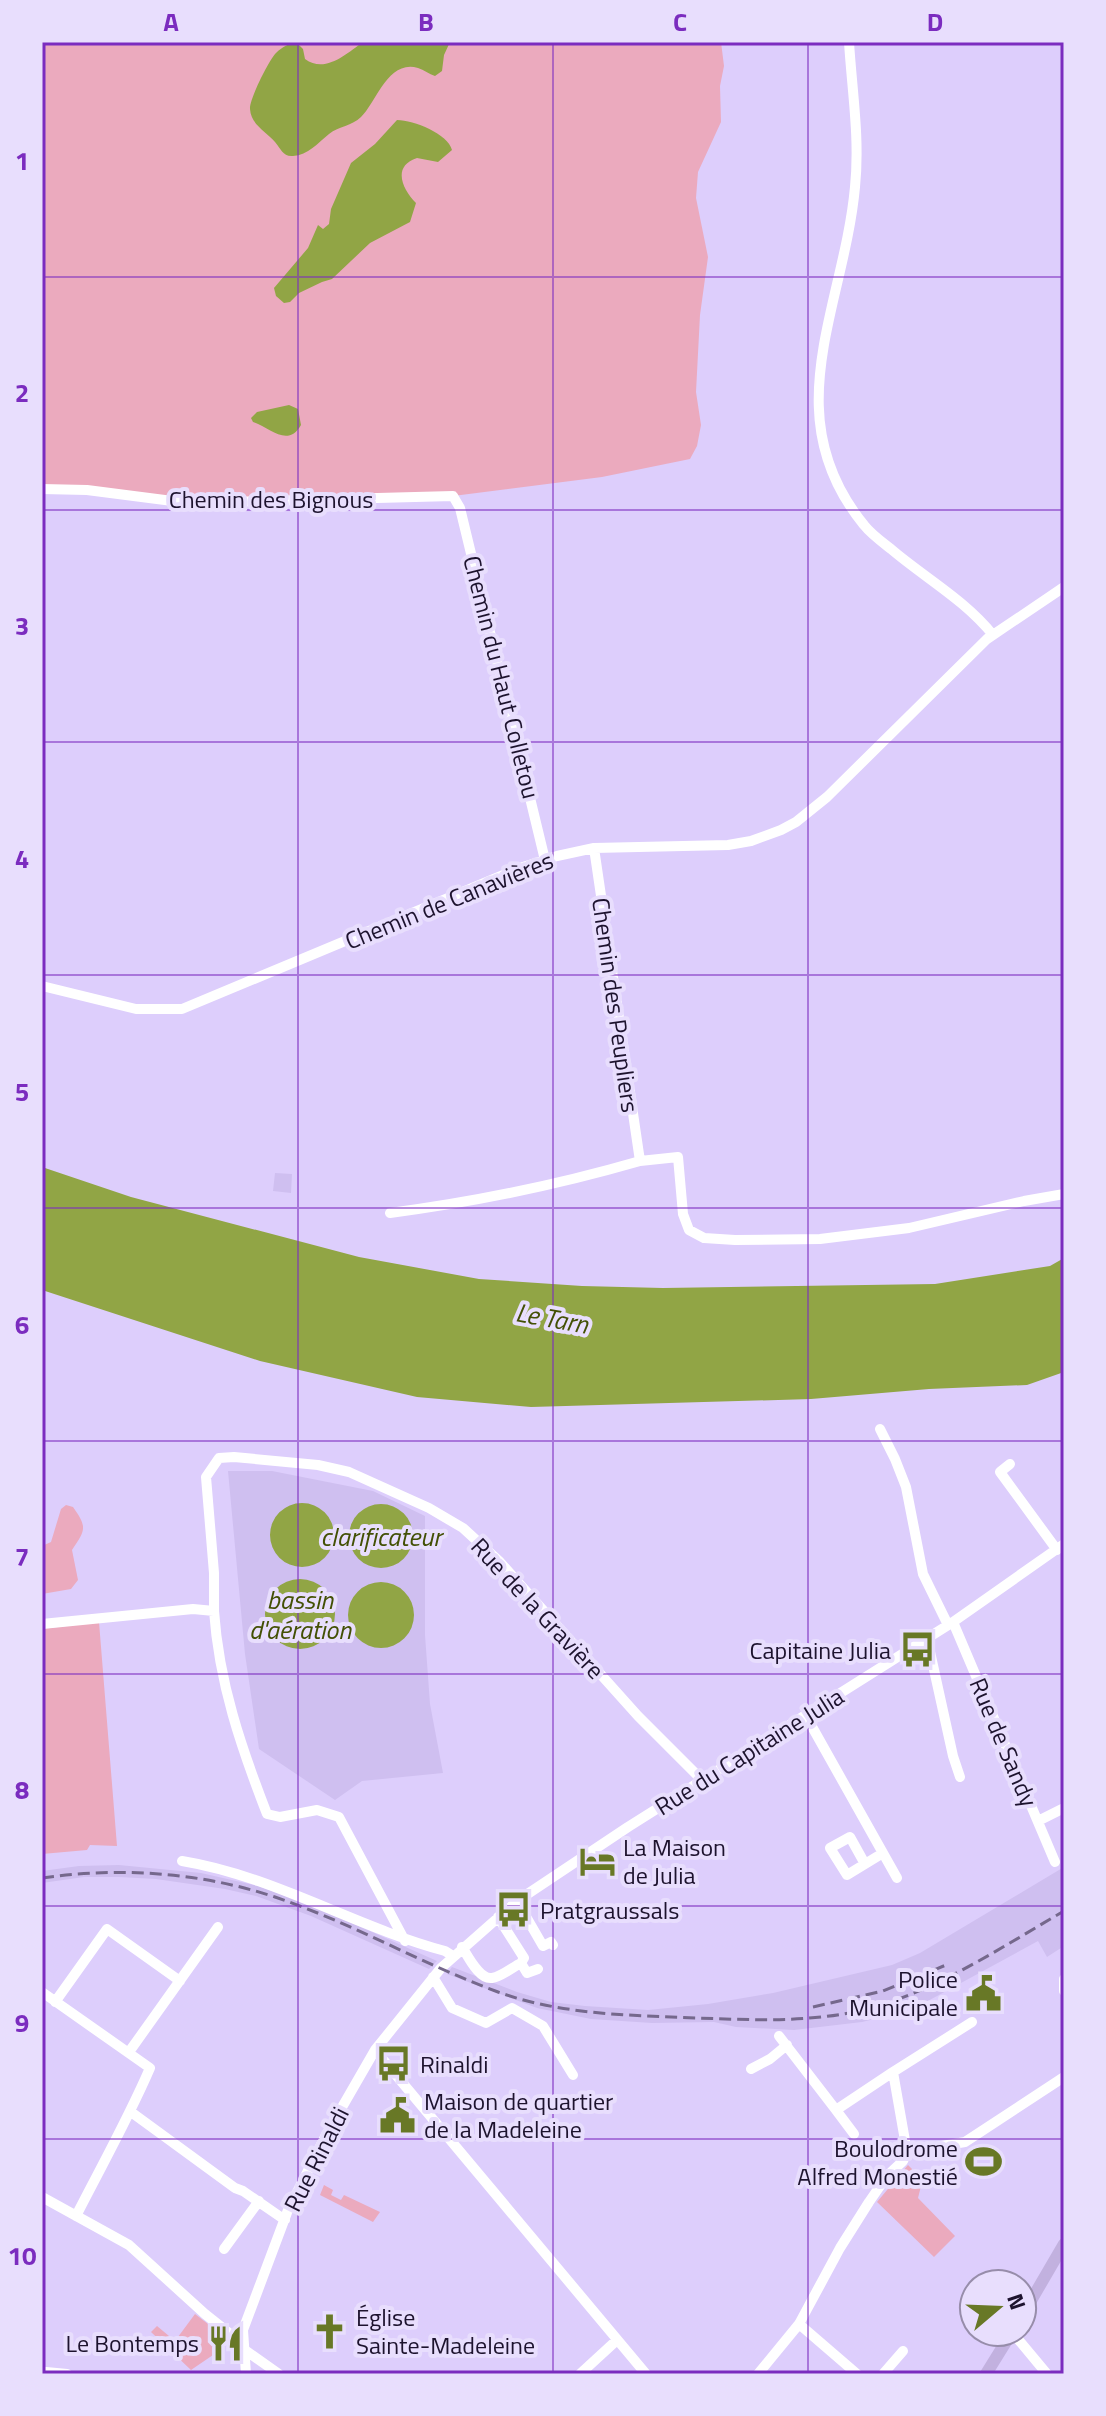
<svg xmlns="http://www.w3.org/2000/svg" width="1106" height="2416" font-family="'Titillium Web',sans-serif">
	<rect width="100%" height="100%" fill="#ddcefc"/>
	<path fill="#cfbff0" d="M275,1173l17,1 -1,19 -18,-2z
		M228,1471h44l101,20 52,25v119l5,69 13,69 -81,8 -27,19 -76,-51 -14,-95z
		M119,1865l82,8 57,13 58,21 121,54 -8,8 -118,-53 -55,-20 -31,-7 -69,-10 -37,-2h-35l-42,6v-12l37,-5z
		M1064,1867v79l-17,11 -9,-16 -112,61 -31,12 -33,8 -68,8 -58,-3 -22,-5 -62,1 -61,-4 -54,-11 -90,-34 5,-7 65,25 34,10 34,4 63,4 60,-6 65,-11 119,-28 28,-12z"/>
	<path fill="#ebaabe" d="M42,42h679l3,24 -4,20 1,36 -23,50 -2,26 12,59 -8,58 -4,77 5,33 -4,21 -7,13 -88,18 -149,19 -227,7 -184,-14z
		M66,1505l7,2c15,21 12,23 -1,43l6,30 -7,9 -29,5v-48l9,-4 10,-33z
		M99,1622l18,224 -27,-1 -3,5 -45,4v-225z
		M908,2165l4,4v7l9,10 -3,12 37,38 -21,21 -57,-55z
		M324,2185l9,5 -2,5 10,5 3,-5 36,17 -7,10 -53,-27z
		M195,2314l13,10 4,11h8l-2,4 5,4 -10,12 -22,15 -40,-38 6,-6 18,15z"/>
	<path fill="#91a545" d="M363,42h87l-6,13 -2,16 -7,5c-6,-2 -11,-6 -17,-8 -30,-9 -42,35 -57,49 -9,9 -22,9 -32,17 -11,9 -21,21 -36,22 -10,1 -12,-7 -18,-14 -9,-11 -24,-17 -25,-33 -1,-9 19,-49 26,-56 6,-6 13,-10 21,-10l6,6 2,10c20,15 41,-5 58,-17z
		M397,120c17,0 51,14 55,30l-14,12 -21,-4c-25,8 -15,31 -1,45l-6,19 -40,21 -38,36 -10,3 -23,11 -9,9 -6,1 -8,-7 -2,-8 34,-40 10,-23 5,4 6,-5 2,-15 20,-46 24,-19z
		M289,405l9,4 3,16c-13,23 -31,3 -48,-3l-2,-4 6,-6z
		M42,1167l89,30 228,60 120,22 103,7 81,2 272,-4 115,-18 14,-8v114l-37,13 -98,4 -118,10 -280,8 -114,-10 -157,-36 -218,-71z
		M270 1535a32 32 0 1 1 64 0a32 32 0 1 1-64 0Z
		M349 1536a32 32 0 1 1 64 0a32 32 0 1 1-64 0Z
		M265 1614a35 35 0 1 1 70 0a35 35 0 1 1-70 0Z
		M348 1615a33 33 0 1 1 66 0a33 33 0 1 1-66 0Z"/>
	<g fill="none" stroke-linecap="round" stroke-linejoin="round">
		<path stroke="#fff" stroke-width="10" d="M849,42c3,49 11,96 6,145 -11,120 -81,228 9,338 7,9 18,17 27,24 34,29 74,51 102,86
			M42,489l45,1 101,13 265,-7 7,12 85,352
			M42,986l94,23h46l338,-141 37,-12 37,-8 134,-3 23,-4 30,-11 15,-8 31,-25 160,-158 77,-52
			M640,1161l38,-4 5,57 6,16 15,8 31,2 85,-1 89,-11 115,-27 40,-7
			M390,1213c84,-11 167,-28 250,-52l-46,-313
			M880,1429l15,30 11,28 17,87 25,51
			M1010,1464l-10,8 57,78
			M214,1611v-38l-8,-96 13,-19 15,-1 84,8 31,7 80,36 34,20 37,34 138,154 64,64
			M953,1622l102,240
			M42,1624l151,-15 21,2c5,72 27,136 53,203l13,3 37,-7 22,7 66,124
			M927,1638l26,118 7,21
			M806,1716l91,162
			M1038,1821l26,-13
			M182,1861c92,15 173,66 263,90l8,5
			M865,1864l-15,-27 -20,11 17,27 36,-22
			M517,1901l26,45 8,-4 2,3
			M498,1917l26,41 -3,5 6,10 11,-4
			M462,1947c6,9 17,33 30,31 9,-1 21,-11 29,-15
			M433,1977l19,31 34,15 26,-15 31,18 30,49
			M1064,1979v12
			M42,1992l108,76c-22,51 -49,99 -74,148
			M55,2002l52,-73 73,52
			M779,2036l57,74 57,-38
			M375,2050l271,324
			M129,2052l89,-125
			M751,2069l19,-10 17,-14
			M836,2110l18,24
			M131,2112l104,76 8,3 42,29
			M907,2152l-14,-80 79,-50
			M42,2197l87,48 76,69 39,31
			M224,2249l35,-48
			M799,2324l58,50
			M1012,2332l35,42
			M245,2350l34,24
			M46,2372l21,2
			M246,2374l-3,-44 45,-120 38,-75 49,-85 66,-82 76,-67 111,-74 325,-205 111,-78
			M580,2374l37,-34
			M758,2374l41,-50 41,-76 29,-46 18,-26 16,-15 4,-9 58,-10 99,-65
			M883,2374l20,-23"/>
		<path stroke="#c2b1df" stroke-width="12" d="M1022,2316l42,-72
			M986,2374l26,-42"/>
		<path stroke="#75688c" stroke-width="3" stroke-dasharray="12 6" stroke-linecap="butt" d="M42,1878c79,-11 157,-6 233,19 77,26 147,67 223,95 64,23 130,23 197,26 65,2 130,6 192,-15 63,-21 120,-59 177,-92
			M813,2007l70,-16 63,-26"/>
	</g>
	<path fill="none" stroke="#7b2cbf" stroke-width="2" stroke-opacity="0.55" d="M298,42v2332M553,42v2332M808,42v2332M42,277h1022M42,510h1022M42,742h1022M42,975h1022M42,1208h1022M42,1441h1022M42,1674h1022M42,1906h1022M42,2139h1022"/>
	<defs>
		<symbol id="bus-bare" viewBox="-9 -9 18 18"><path d="M-5-6H5V4H4V6H2V4H-2V6H-4V4H-5ZM-3.5-4V0h7V-4ZM-3.5 1.2v1.5H-2V1.2ZM2 1.2v1.5H3.5V1.2Z" fill="#687826" stroke="#e8defd" stroke-width="2.5" paint-order="stroke"/></symbol>
		<symbol id="hotel-bare" viewBox="-9 -9 18 18"><path d="M-6-4.5h1.5V1H6V5H4.5V3h-9V5H-6ZM-4 0a1.8 1.8 0 1 1 3.6 0ZM.5 0V-2.5h3Q6-2.5 6 0Z" fill="#687826" stroke="#e8defd" stroke-width="2.5" paint-order="stroke"/></symbol>
		<symbol id="civic-bare" viewBox="-9 -9 18 18"><path d="M-.6-6.5H3V-4.5H.6V-3L4-1V1h2V6H-6V1h2V-1L-.6-3ZM-1.2 2.5V6h2.4V2.5Z" fill="#687826" stroke="#e8defd" stroke-width="2.5" paint-order="stroke"/></symbol>
		<symbol id="stadium-bare" viewBox="-9 -9 18 18"><path d="M0-5a6.5 5 0 1 0 0 10a6.5 5 0 1 0 0-10ZM-3.5-1.8h7v3.6h-7Z" fill="#687826" stroke="#e8defd" stroke-width="2.5" paint-order="stroke"/></symbol>
		<symbol id="church-bare" viewBox="-9 -9 18 18"><path d="M-1.2-6h2.4v3.5h3.3v2.4h-3.3V6h-2.4V-.1h-3.3v-2.4h3.3Z" fill="#687826" stroke="#e8defd" stroke-width="2.5" paint-order="stroke"/></symbol>
		<symbol id="restaurant-bare" viewBox="-9 -9 18 18"><path d="M-5-6h1v4h1v-4h1v4h1v-4h1v5L-1.5 .5V6h-2V.5L-5-1ZM5-6V6H3V1.5H1.5Q1.5-4 5-6Z" fill="#687826" stroke="#e8defd" stroke-width="2.5" paint-order="stroke"/></symbol>
	</defs>
	<g fill-rule="evenodd">
		<use href="#bus-bare" x="892" y="1624" width="51" height="51"/>
		<use href="#hotel-bare" x="572" y="1836" width="51" height="51"/>
		<use href="#bus-bare" x="488" y="1884" width="51" height="51"/>
		<use href="#civic-bare" x="958" y="1968" width="51" height="51"/>
		<use href="#bus-bare" x="368" y="2038" width="51" height="51"/>
		<use href="#civic-bare" x="372" y="2090" width="51" height="51"/>
		<use href="#stadium-bare" x="958" y="2136" width="51" height="51"/>
		<use href="#church-bare" x="304" y="2306" width="51" height="51"/>
		<use href="#restaurant-bare" x="200" y="2318" width="51" height="51"/>
	</g>
	<g text-anchor="middle" dominant-baseline="central" stroke-width="8" stroke-linejoin="round" paint-order="stroke">
		<g font-size="24" fill="#1d132e" stroke="#e8defd">
			<text x="271" y="499">Chemin des Bignous</text>
			<text transform="translate(502 677) rotate(76)">Chemin du Haut Colletou</text>
			<text transform="translate(449 900) rotate(-22)">Chemin de Canavières</text>
			<text transform="translate(616 1005) rotate(82)">Chemin des Peupliers</text>
			<text transform="translate(538 1608) rotate(47)">Rue de la Gravière</text>
			<text transform="translate(1004 1742) rotate(67)">Rue de Sandy</text>
			<text transform="translate(749 1751) rotate(-32)">Rue du Capitaine Julia</text>
			<text transform="translate(316 2159) rotate(-63)">Rue Rinaldi</text>
		</g>
		<g font-size="24" fill="#1d132e" stroke="#e8defd" text-anchor="start">
			<text x="891" y="1650" text-anchor="end">Capitaine Julia</text>
			<text x="623" y="1847">La Maison<tspan x="623" dy="28">de Julia</tspan></text>
			<text x="540" y="1910">Pratgraussals</text>
			<text x="958" y="1979" text-anchor="end">Police<tspan x="958" dy="28">Municipale</tspan></text>
			<text x="420" y="2064">Rinaldi</text>
			<text x="424" y="2101">Maison de quartier<tspan x="424" dy="28">de la Madeleine</tspan></text>
			<text x="958" y="2148" text-anchor="end">Boulodrome<tspan x="958" dy="28">Alfred Monestié</tspan></text>
			<text x="356" y="2317">Église<tspan x="356" dy="28">Sainte-Madeleine</tspan></text>
			<text x="199" y="2343" text-anchor="end">Le Bontemps</text>
		</g>
		<g font-size="26" font-style="italic" fill="#435005" stroke="#e8defd">
			<text transform="translate(552 1318) rotate(10)">Le Tarn</text>
			<text x="381" y="1536">clarificateur</text>
			<text x="300" y="1599">bassin<tspan x="300" dy="30">d'aération</tspan></text>
		</g>
	</g>
	<rect width="1106" height="2416" fill="none" stroke="#e8defd" stroke-width="88"/>
	<g transform="translate(998 2308) rotate(71)"><circle r="38" fill="#e8defd" stroke="#978daa" stroke-width="2"/>
	<path d="M0-6L14 30L0 20L-14 30Z" fill="#687826"/>
	<text y="-12" font-size="22" font-weight="bold" text-anchor="middle" fill="#1d132e">N</text>
	</g>
	<rect x="44" y="44" width="1018" height="2328" fill="none" stroke="#7b2cbf" stroke-width="3"/>
	<g font-size="26" text-anchor="middle" font-weight="bold" fill="#7b2cbf">
		<text x="171" y="31">A</text>
		<text x="426" y="31">B</text>
		<text x="680" y="31">C</text>
		<text x="935" y="31">D</text>
		<text x="22" y="170">1</text>
		<text x="22" y="402">2</text>
		<text x="22" y="635">3</text>
		<text x="22" y="868">4</text>
		<text x="22" y="1101">5</text>
		<text x="22" y="1334">6</text>
		<text x="22" y="1566">7</text>
		<text x="22" y="1799">8</text>
		<text x="22" y="2032">9</text>
		<text x="22" y="2265">10</text>
	</g>
</svg>
